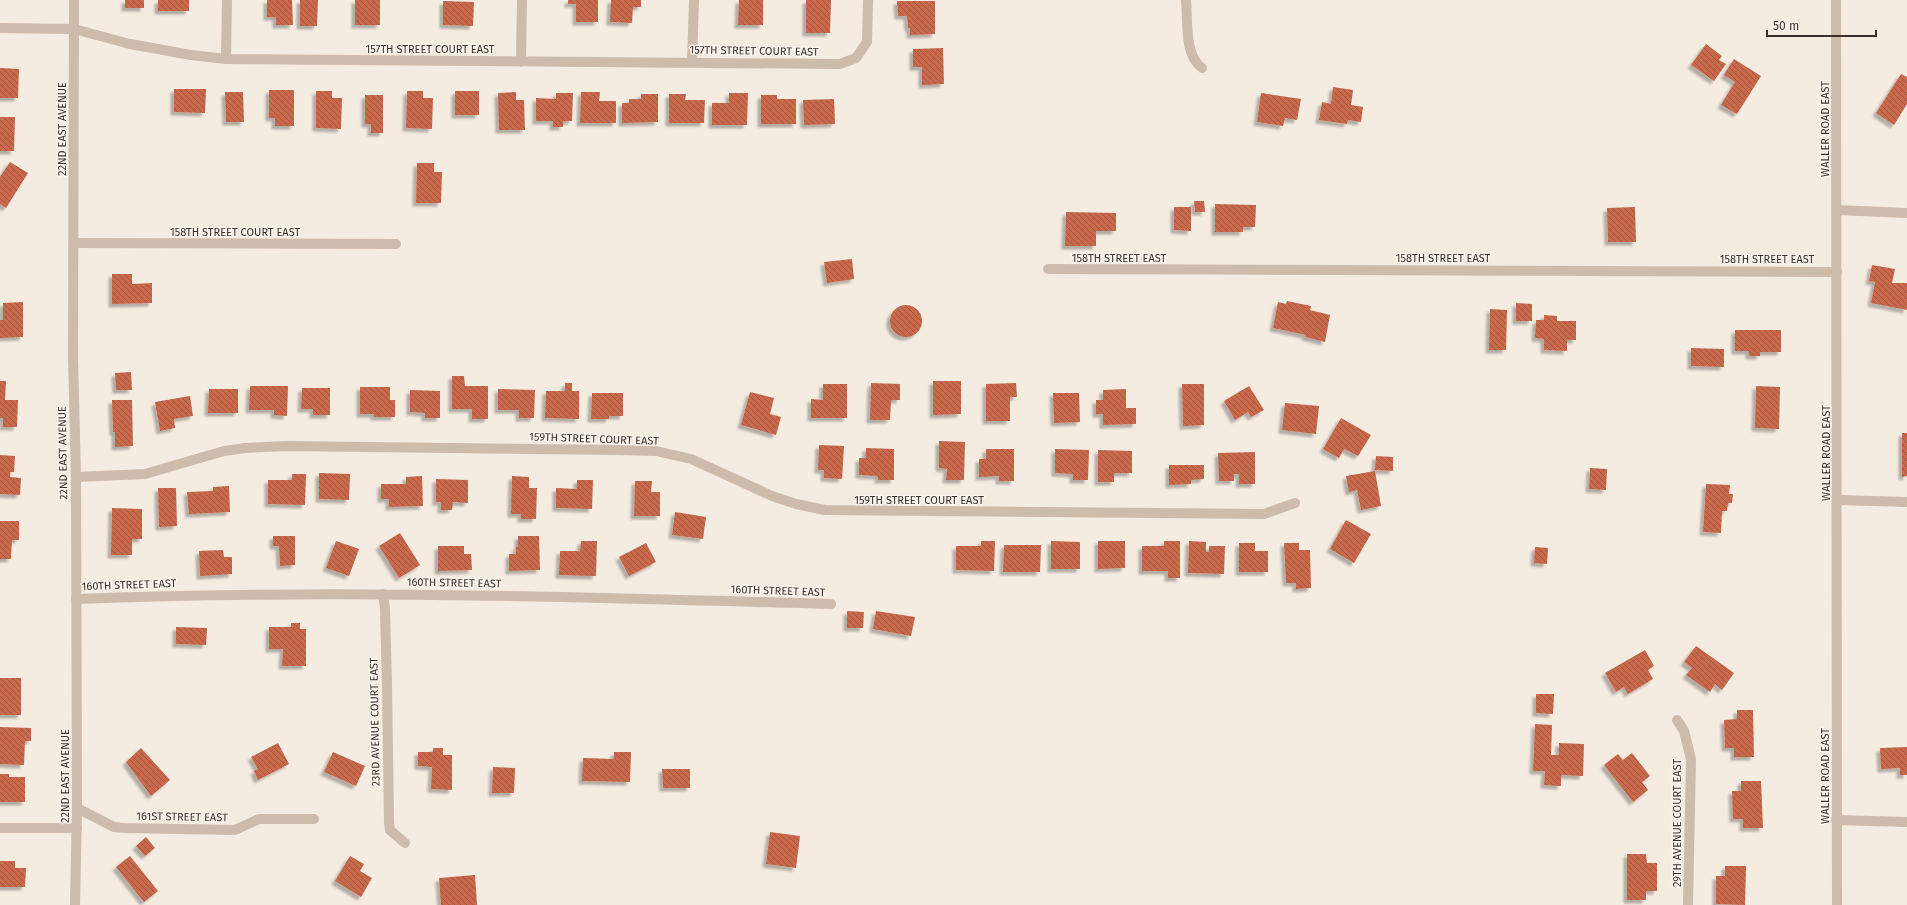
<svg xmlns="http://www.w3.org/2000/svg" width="1907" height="905" font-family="'Fira Sans',sans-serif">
	<defs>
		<pattern id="building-back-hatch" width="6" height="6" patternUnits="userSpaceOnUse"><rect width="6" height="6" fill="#c8694b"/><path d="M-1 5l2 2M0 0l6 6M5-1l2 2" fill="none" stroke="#a4573f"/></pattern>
		<filter id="shadow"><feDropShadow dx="-3.5" dy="3.5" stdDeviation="1" flood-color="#0004"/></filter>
	</defs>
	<rect width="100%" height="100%" fill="#f4ebe1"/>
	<path fill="url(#building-back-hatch)" filter="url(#shadow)" d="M125,0h19v8h-19z
		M158,0h31v11h-31z
		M267,0h25l1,25h-17v-8h-9z
		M300,0h18l-1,26h-17z
		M355,0h25v25h-25z
		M568,0h30v22h-22v-18h-8z
		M611,0h30v7h-8l-1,16 -22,-1z
		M739,0h24v25h-25z
		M806,0h25l-1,33h-24z
		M443,1l31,1 -1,24 -30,-1z
		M897,1h38v33l-25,1v-7h-2l-1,-12h-9z
		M1706,44l16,12 -3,4 7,4 -12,17 -23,-16z
		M943,48l1,36 -22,1v-18h-9v-18z
		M1734,59l27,17 -24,38 -16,-9 14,-23 -11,-7z
		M0,68l19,1 -1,29h-18z
		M1901,74l6,3v27l-13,21 -18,-12z
		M1333,87l20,3 -2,15 12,2 -2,15 -13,-2 -1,4 -28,-4 3,-18 9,2z
		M174,89h32l-1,24 -31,-1z
		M269,90h25v36h-19v-8h-6z
		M316,91h16v7h10l-1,31 -25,-1z
		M407,91h16v7h10l-1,31 -26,-1z
		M455,91h24v24h-24z
		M225,92h18l1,30h-18z
		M516,92v8h8l1,30h-26l-1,-37z
		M581,92h19l-1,9h17v22h-36z
		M556,93h17l-1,28h-9v6h-10v-6h-17v-23l20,1z
		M729,93h19l-1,32h-35v-22h17z
		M1261,93l40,6 -4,21 -12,-2 -2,8 -26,-4z
		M641,94h17v28l-36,1v-20h7v-4h12z
		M669,94h17l-1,6h20l-1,23h-35z
		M365,95h18v38h-12v-9h-6z
		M761,95h16v4h19v25h-35z
		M834,99l1,25 -31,1 -1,-25z
		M0,117h15l-1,34h-14z
		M10,162l18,11 -22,35 -6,-4v-27z
		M417,163h17v9h8l-1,31h-25z
		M1194,201h10l1,11h-10z
		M1215,204l41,1 -1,22h-12v5h-28z
		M1174,207h17v24l-17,-1z
		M1635,207l1,35h-28l-1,-34z
		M1066,212l50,1v18h-20v15h-31z
		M852,259l2,20 -27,4 -3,-21z
		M1872,265l23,4 -3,14h15v27l-36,-7 4,-21 -6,-1z
		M112,274h20v10l20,-1v20l-40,1z
		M1287,301l24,5 -1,4 20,5 -5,27 -20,-5 1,-2 -33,-7 5,-26 8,2z
		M23,302v35l-23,1v-18h3v-17z
		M1516,303l16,1v17h-16z
		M890 321a16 16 0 1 1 32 0a16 16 0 1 1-32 0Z
		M1490,309l17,1 -1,40h-17z
		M1544,315l13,1v5h19v19h-9v11l-23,-1v-11l-9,-1 1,-18h8z
		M1735,330h46v22h-21v4h-11v-5h-14z
		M1691,348l33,1v18l-33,-1z
		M131,372l1,18h-16l-1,-17z
		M452,376h12l1,10h23v33h-16v-10h-20z
		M0,381h6l-1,19h13l-1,27h-14v-9h-3z
		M933,381h28v33l-28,1z
		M565,383h7v8h7v28l-34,-1 1,-27h19z
		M871,383l29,1v16h-9l-1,20h-20z
		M1016,383l1,14h-7v24h-24v-37z
		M823,384h24v34h-36v-19l12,1z
		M1182,384h22v41l-21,1z
		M250,386h38l-1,30 -13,-1v-5h-25z
		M1249,386l15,24 -13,7 -3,-5 -13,8 -11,-19z
		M1756,386l24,1 -1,42 -24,-1z
		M360,387h30v13h5v17h-21v-3h-14z
		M302,388h28v27h-17v-6h-12z
		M209,389h29v24h-30z
		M498,389l37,1 -1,28h-15v-8h-21z
		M1126,389v19h10v16l-33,1v-11h-7v-14h7v-10z
		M410,390l30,1v27h-15v-5l-15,-1z
		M750,392l24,6 -4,16 11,3 -5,18 -35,-10z
		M592,393h31v23h-14v3h-18z
		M1053,393h26l1,29 -26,1z
		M190,396l3,20 -19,3 1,9 -15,3 -5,-29z
		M112,400h20l1,46 -18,1v-15h-2z
		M1285,403l34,3 -3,28 -34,-4z
		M1341,418l30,17 -13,21 -14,-7 -5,9 -16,-9z
		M1902,433h5v43l-5,1z
		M939,441l26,1 -1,38h-18l1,-11 -8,-1z
		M819,445l25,1 -2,33 -18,-1v-8h-6z
		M866,448l28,1v31h-16v-4l-19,-1v-17h7z
		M986,449h28v32h-15v-5l-20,1v-18h7z
		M1055,449l34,1 -1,30h-15v-6l-18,-1z
		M1098,450l34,1v22h-18v9h-16z
		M1255,452v32h-16v-10h-5v7h-15l-1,-28z
		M0,455l15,1 -1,16h-4v5l11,1 -1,17 -20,-1z
		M1376,456l17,1v14l-18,-1z
		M1169,465h35v14l-13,1v4l-22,1z
		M1590,468l17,1 -1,21 -17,-1z
		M1375,471l6,35 -20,4 -4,-20 -8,2 -3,-16z
		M319,473l31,1 -1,26 -30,-1z
		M292,474h14l-1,31 -37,-1v-24h24z
		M422,476l1,30 -34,1v-8h-8v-15h25v-7z
		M512,476l17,1v11h8l-1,31h-15v-5h-10z
		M436,479l32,1v23l-15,-1 -1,8h-11v-8h-5z
		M577,480h16l-1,29 -36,-1v-20l21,1z
		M635,481h17l-1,11h9v24h-26z
		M1706,484l24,1 -1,9h4l-1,9h-4l-1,8h-5l-1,22 -18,-1z
		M229,486l1,26 -41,2 -2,-22 26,-1v-4z
		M158,488h18l1,38 -18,1z
		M112,508l30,1v30h-10v16h-21z
		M675,512l31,5 -3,22 -31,-4z
		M1346,520l25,14 -17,29 -24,-14z
		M0,521h19v19h-7l-1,19h-11z
		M400,533l20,32 -21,13 -20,-32z
		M273,536h22v29l-15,1 -1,-20h-6z
		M518,536h21l1,34 -31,1v-17h7v-7h2z
		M336,541l23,8 -10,27 -23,-8z
		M581,541h16l-1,35 -37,-1 1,-24h20z
		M981,541h14l-1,30 -38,-1v-24h25z
		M1051,541l29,1v27h-29z
		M1098,541h27v27l-27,1z
		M1164,541h16v37h-12v-7h-26v-25h22z
		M1189,541l17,1v10h3v-6h16l-1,28 -36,-1z
		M646,543l10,19 -27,14 -10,-19z
		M1239,543h16v8h13v21h-29z
		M1284,543h15v7h11l1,38 -15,1v-6h-10z
		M1004,545h37l-1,27h-37z
		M438,546h26v8h7l1,16 -34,1z
		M1535,547l13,1 -1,16 -13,-1z
		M223,550l1,7h8v17l-32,2 -1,-25z
		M847,611l17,1 -1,16h-16z
		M876,611l39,6 -4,19 -38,-7z
		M291,623h9v6h6v37h-24l1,-17h-14v-22h22z
		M176,627l31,1 -1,17 -30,-1z
		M1696,646l38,27 -12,17 -7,-6 -5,8 -24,-17 6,-7 -8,-6z
		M1645,650l9,16 -6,4 5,9 -25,15 -4,-7 -8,5 -11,-19z
		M0,678h21v37h-21z
		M1536,694h18l-1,20 -17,-1z
		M1737,710h16l1,47h-20v-9h-9l-1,-28 13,-1z
		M1535,724l17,1 -1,30h8v-12l25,1 -1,32 -22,-1v11l-17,-1 1,-14h-12z
		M0,727l31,1v13h-6l-1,24 -24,-1z
		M278,743l11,21 -31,16 -4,-9 4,-2 -7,-12z
		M1907,747v28h-7v-7l-19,1 -1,-21z
		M141,748l29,32 -19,16 -25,-34z
		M433,748h10v7h9v35l-21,-1 1,-22 -14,-1v-14h15z
		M333,752l32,14 -9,20 -32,-14z
		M614,752h17l-1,30 -48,-1 1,-23 31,1z
		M1632,753l18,23 -8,6 6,8 -15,12 -29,-37 14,-11 5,6z
		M493,767l22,1 -1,25h-22z
		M662,769h28v19h-27z
		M0,774h9v3h16v25h-25z
		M1741,781h20l2,47h-20v-9h-10l-1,-28h9z
		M770,832l30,4 -4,32 -30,-4z
		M146,837l9,11 -10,8 -9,-10z
		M1627,854h19l1,9h10v28h-11v9h-19z
		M130,856l28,35 -14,11 -28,-35z
		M350,856l14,8 -4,7 12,7 -11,19 -26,-16z
		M0,861h15v7h11l-1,19h-25z
		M1725,866h21l-1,39 -29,-1v-28h9z
		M475,875l2,30h-36l-2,-27z"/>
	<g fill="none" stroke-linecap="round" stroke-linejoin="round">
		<path stroke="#cdbbac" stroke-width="10" d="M1186,0c2,21 -2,55 16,68
			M0,28l74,1 56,15 61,11 35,4 614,5 16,-6 11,-16 1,-42
			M226,59l1,-59
			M521,62l1,-62
			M692,62l2,-62
			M1837,210l70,3
			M74,243l322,1
			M1048,269l789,3
			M76,477l69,-3 79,-23 21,-3 42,-2 331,4 38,1 35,8 81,37 24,8 29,6 439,4 31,-11
			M1838,500l69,2
			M383,594l2,15 2,76 2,137 1,8 15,13
			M76,599c252,-10 503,-2 755,5
			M1677,720l7,11 7,28 -3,146
			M77,808l37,19 10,1 111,2 24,-11h55
			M1836,820l71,2
			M0,828h77"/>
		<path stroke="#cdbbac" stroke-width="10" d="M74,0l-1,357 3,120 1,331 -2,97
			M1836,0l1,905"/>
	</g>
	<g text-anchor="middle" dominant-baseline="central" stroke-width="3" stroke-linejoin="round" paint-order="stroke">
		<g font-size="11" fill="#3b302b" stroke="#fbf5ee">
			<text x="430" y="49">157TH STREET COURT EAST</text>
			<text transform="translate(754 51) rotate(1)">157TH STREET COURT EAST</text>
			<text transform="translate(62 129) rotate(-90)">22ND EAST AVENUE</text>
			<text transform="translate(1825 129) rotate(-90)">WALLER ROAD EAST</text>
			<text x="235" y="232">158TH STREET COURT EAST</text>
			<text x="1119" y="258">158TH STREET EAST</text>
			<text x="1443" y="258">158TH STREET EAST</text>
			<text x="1767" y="259">158TH STREET EAST</text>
			<text transform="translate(594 439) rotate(2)">159TH STREET COURT EAST</text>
			<text transform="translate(63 453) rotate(-91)">22ND EAST AVENUE</text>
			<text transform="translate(1826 453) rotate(-90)">WALLER ROAD EAST</text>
			<text x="919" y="500">159TH STREET COURT EAST</text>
			<text transform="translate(454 583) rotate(1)">160TH STREET EAST</text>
			<text transform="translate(129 585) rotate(-2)">160TH STREET EAST</text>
			<text transform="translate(778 591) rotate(2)">160TH STREET EAST</text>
			<text transform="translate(375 722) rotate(-91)">23RD AVENUE COURT EAST</text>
			<text transform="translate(65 776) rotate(-90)">22ND EAST AVENUE</text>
			<text transform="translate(1825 776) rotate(-90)">WALLER ROAD EAST</text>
			<text transform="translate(182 817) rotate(1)">161ST STREET EAST</text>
			<text transform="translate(1677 823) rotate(-90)">29TH AVENUE COURT EAST</text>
		</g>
	</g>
	<path d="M1767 30v6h109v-6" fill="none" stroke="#3b302b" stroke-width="2"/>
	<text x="1773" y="30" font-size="12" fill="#3b302b" stroke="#fbf5ee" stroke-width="3" paint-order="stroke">50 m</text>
</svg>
